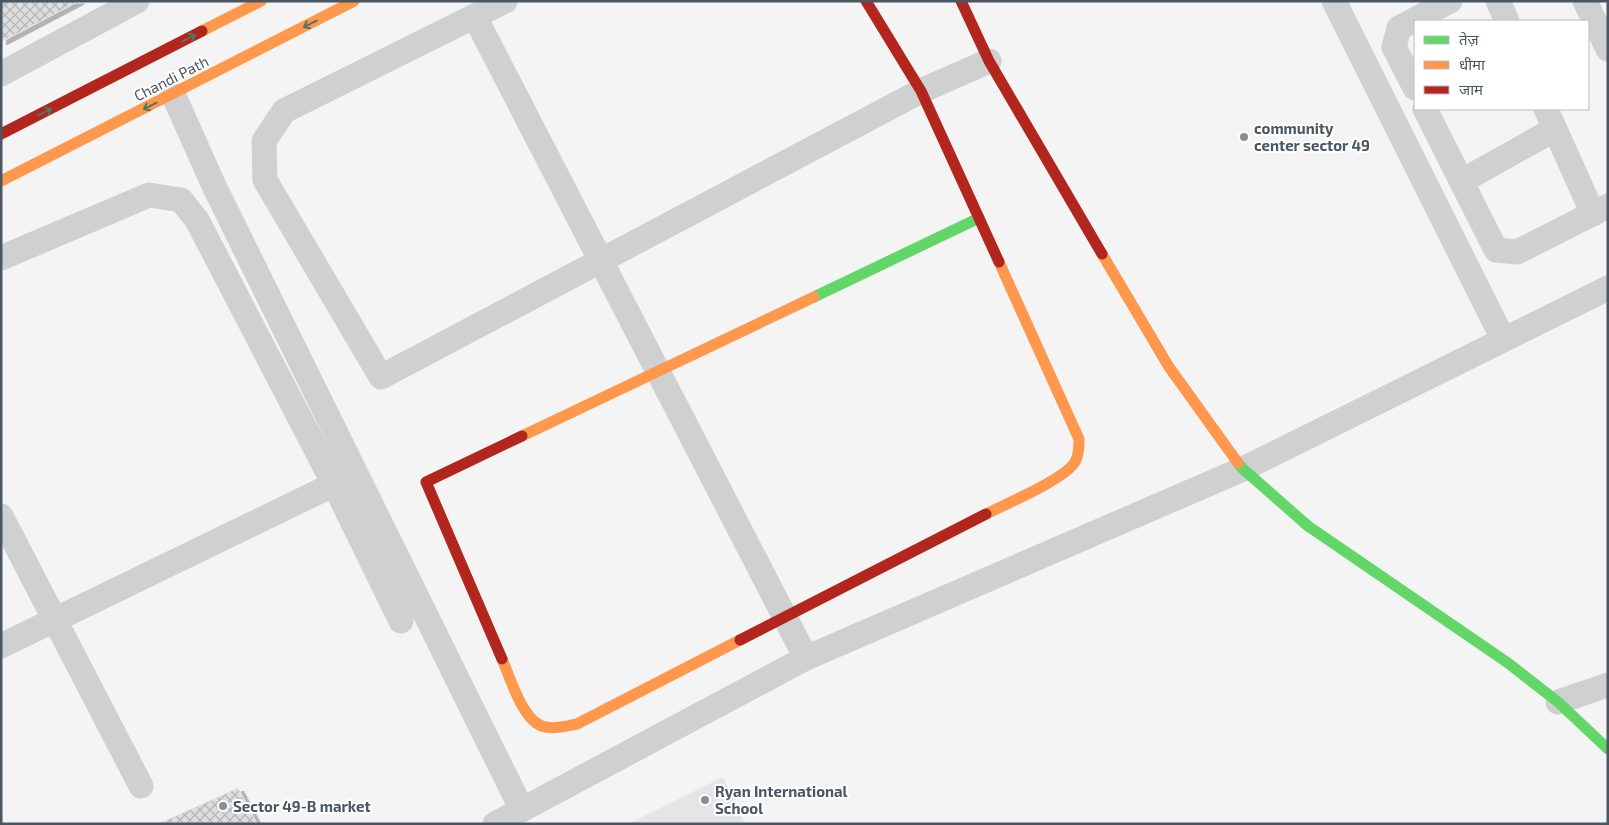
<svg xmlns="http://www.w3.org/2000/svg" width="1609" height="825" font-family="'Exo 2','Noto Sans Devanagari',sans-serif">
	<defs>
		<pattern id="building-cross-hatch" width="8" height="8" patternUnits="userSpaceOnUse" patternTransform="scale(1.25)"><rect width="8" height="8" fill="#ddddde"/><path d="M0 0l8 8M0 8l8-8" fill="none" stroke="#b5b6b7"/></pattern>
		<filter id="shadow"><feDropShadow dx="5.5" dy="3" stdDeviation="0" flood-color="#0004"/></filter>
	</defs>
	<rect width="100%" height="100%" fill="#f4f4f4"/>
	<path fill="#e6e5e6" d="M723,777l22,47h-117z"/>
	<path fill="url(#building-cross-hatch)" stroke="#e5e6e7" filter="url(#shadow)" d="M1,1h78l-78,41z
		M238,788l19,36h-99z"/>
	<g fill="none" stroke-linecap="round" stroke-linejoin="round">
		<path stroke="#ced0d2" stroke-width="25" d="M505,1l-221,110 -20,30 1,39 116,197 540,-286 68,-30
			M1334,1l169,338
			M1498,1l9,20
			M1585,1l23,48
			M475,17l331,641
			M1,74l136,-73
			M1415,88l-21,-41 5,-19 51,-27
			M173,94l42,94 307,622
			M1425,109l71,141 21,2 91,-46
			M1546,109l47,105
			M1462,181l93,-52
			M1,258l148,-63 32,5 16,20 137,264 67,137
			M1,516l140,270
			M1,646l348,-169
			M1558,702l50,-17
			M495,824l311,-166 437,-189 365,-181"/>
		<path stroke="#63d668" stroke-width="11" d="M814,297l165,-79
			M1238,463l5,6 65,57 200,137 50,39 50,47"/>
		<path stroke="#ff974d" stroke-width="11" d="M202,31l59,-30
			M1,181l353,-180
			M1102,254l67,113 69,96
			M522,436l292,-139
			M986,514c20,-10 79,-35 89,-52 4,-7 4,-15 4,-23l-80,-177
			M502,659c8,18 20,60 40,67 11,4 24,0 35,-2l163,-84"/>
		<path stroke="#b3261e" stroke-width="11" d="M866,1l55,90 78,171
			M961,1l28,60 113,193
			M1,134l201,-103
			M740,640l246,-126
			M502,659l-76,-177 96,-46"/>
	</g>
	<defs><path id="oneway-shaft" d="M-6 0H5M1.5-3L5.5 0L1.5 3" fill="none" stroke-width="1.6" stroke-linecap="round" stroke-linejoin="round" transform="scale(1.25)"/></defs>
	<g stroke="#507663">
		<use href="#oneway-shaft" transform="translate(310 24) rotate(153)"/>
		<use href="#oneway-shaft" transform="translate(189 38) rotate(-27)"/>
		<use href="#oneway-shaft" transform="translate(150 106) rotate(153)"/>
		<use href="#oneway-shaft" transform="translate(45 112) rotate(-27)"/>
	</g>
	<g fill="#868d94" stroke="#fff" stroke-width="2">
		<circle cx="1244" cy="137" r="5"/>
		<circle cx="705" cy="800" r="5"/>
		<circle cx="223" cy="806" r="5"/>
	</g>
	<g text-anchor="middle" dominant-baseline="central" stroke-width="4" stroke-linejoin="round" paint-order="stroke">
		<g font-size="15" fill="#4a5661" stroke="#fff">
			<text transform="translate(171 78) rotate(-27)">Chandi Path</text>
		</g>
		<g font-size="15" font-weight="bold" fill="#4a5661" stroke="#fff" text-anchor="start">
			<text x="1254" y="128">community<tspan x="1254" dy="17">center sector 49</tspan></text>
			<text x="715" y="791">Ryan International<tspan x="715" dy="17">School</tspan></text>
			<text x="233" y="806">Sector 49-B market</text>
		</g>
	</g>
	<rect width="1609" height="825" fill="none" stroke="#4a5661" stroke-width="5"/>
	<rect x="1414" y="20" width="175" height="90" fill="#ffffff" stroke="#b7bbc0"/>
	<rect x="1424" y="36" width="25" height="8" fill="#63d668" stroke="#b7bbc0"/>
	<text x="1459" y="45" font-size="15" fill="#4a5661">तेज़</text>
	<rect x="1424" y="61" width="25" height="8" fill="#ff974d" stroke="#b7bbc0"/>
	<text x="1459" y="70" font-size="15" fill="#4a5661">धीमा</text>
	<rect x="1424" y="86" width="25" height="8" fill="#b3261e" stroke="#b7bbc0"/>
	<text x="1459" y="95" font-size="15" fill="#4a5661">जाम</text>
</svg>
